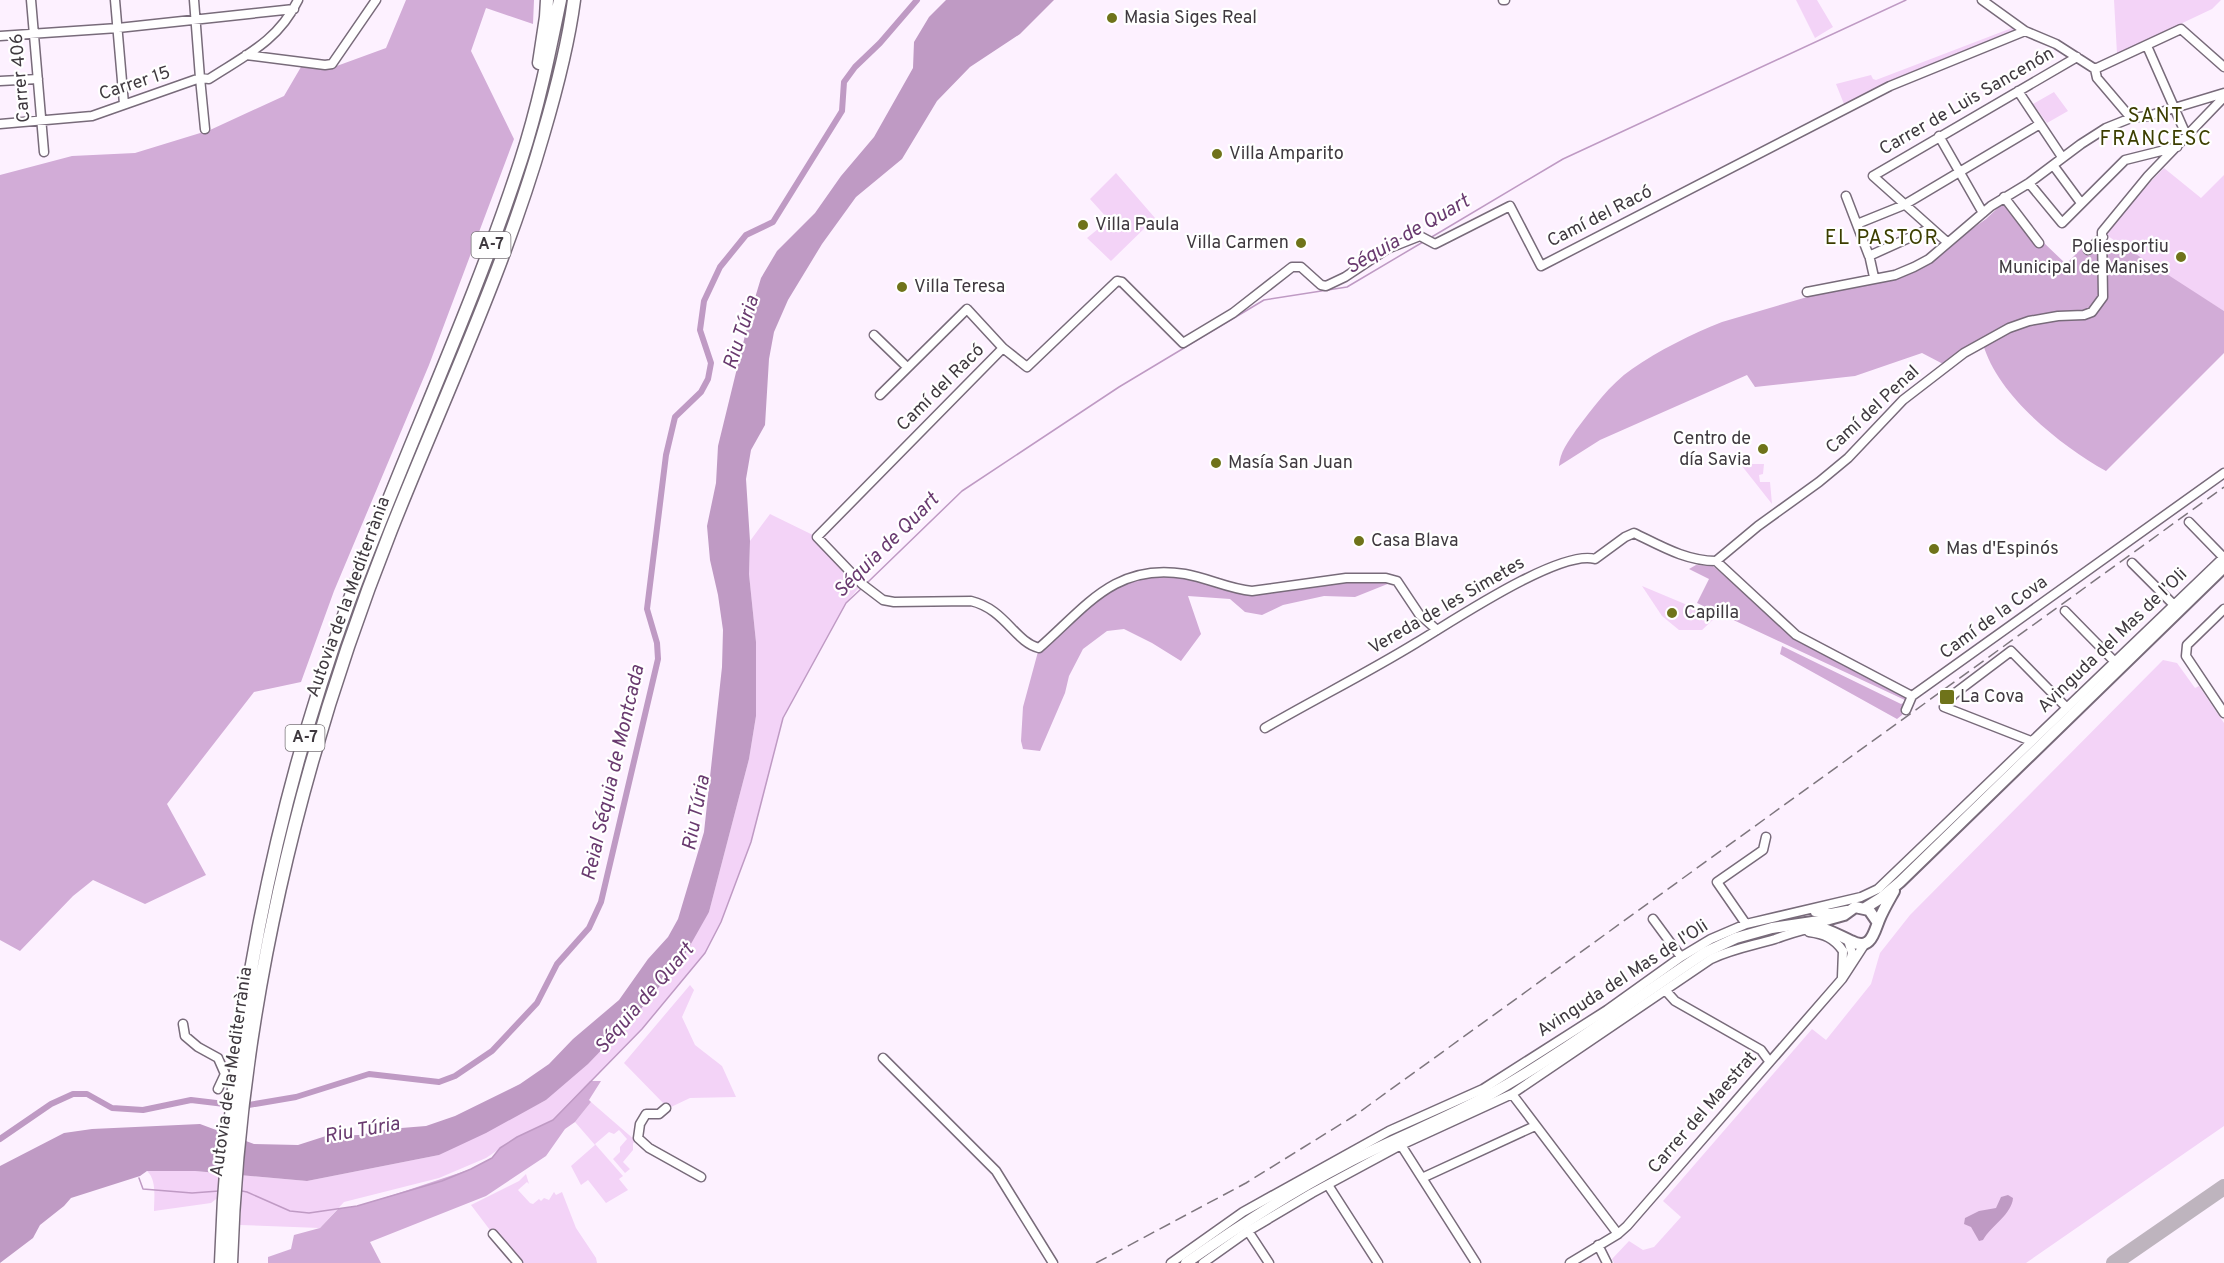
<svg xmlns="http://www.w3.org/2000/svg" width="2224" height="1263" font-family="Overpass,sans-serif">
	<rect width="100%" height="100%" fill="#fdf1ff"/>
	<path fill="#f3d3f7" d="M1796,0h21l16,27 -18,11z
		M2114,0h107l-9,9 -95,45z
		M2017,26l8,5 -179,78 -10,-25 35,-9 2,4 3,1z
		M2054,92l14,19 -21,12 -14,-19z
		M2164,168l37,30 23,-23v136l-60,-37 -62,-42z
		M1116,173l39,45 -44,43 -24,-23 22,-18 -19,-21z
		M1745,464h19l-1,10 -4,1 1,7h10l2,22 -30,-38z
		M770,514l47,23 45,47 -16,19 -63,115 -32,124 -30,80 -16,31 -63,76 -89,91 -36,17 -31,21 -47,20 -95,24 -24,26 -80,-3 1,-24 -21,-5 -9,7 -57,8c0,-13 3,-31 -7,-40h48l112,10 132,-26 107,-55 163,-188 40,-153 7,-43v-74l-7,-68 1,-33z
		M1642,586l74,31 -14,13h-23l-17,-14z
		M2163,660l14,3 18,25 4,-2 25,37v403l-198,137h-412l-2,-4 17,-18 14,9 11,-3 27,-30 -18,-16 149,-172 14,11 45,-56 9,-31 30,-38z
		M690,985l4,5 -12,27 13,28 27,21 14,31 -46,1 -19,9 -5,-1 -42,-43z
		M591,1102l45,39 -3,2v7l-10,12 7,7 -5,4 -12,-14 7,-7v-5l7,-8 -8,-9 -5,4 -5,-2 -14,12 28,32 -4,3 9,11 -22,13 -18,-23 -7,5 -10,-19 24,-21 -20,-23z
		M526,1174l3,10 -2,-2 -9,8 12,13 3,1 6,-5 2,2 3,-3 5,2 5,-8 2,3 6,-3 14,36 20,30 1,5h-82l-44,-58 48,-24z"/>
	<path fill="#d2acd7" d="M406,0h128l-1,24 -47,-16 -15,43 43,88 -85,226 -95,226 -33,91 -47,10 -87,112 39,71 -61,29 -52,-24 -20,16 -53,55 -20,-11v-765l72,-19 63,-3 75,-23 74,-34 17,-29h33l52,-19z
		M2003,203l3,1 32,42 5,-4 23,22 16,-16 7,8 12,-11 2,13v-10l11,-8 110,71v42l-118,118c-46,-26 -108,-75 -123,-127l26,-16 33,-10 -32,7 -65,40 -23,-12 -67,23 -100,11 -8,-12 -147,65 -41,26c1,-14 9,-24 17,-36 16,-21 34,-46 56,-61 26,-18 61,-36 90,-47l147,-43 26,-2 20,-6 19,-12 15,-14 37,-26z
		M1696,565l17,1 79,69 117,63 -7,17 -5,4 -117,-65 2,-8 119,58 6,-3 -210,-98 12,-24 -20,-10z
		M1168,572l72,18 146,-12 4,5 -35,14 -31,-1 -41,9 -21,10 -17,-3 -15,-13 -42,-3 13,38 -20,27 -29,-18 -28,-14 -17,2 -24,18 -14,27 -4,17 -25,58 -17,-2 -2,-8 2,-34 16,-59 66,-59 42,-15z
		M590,1081h11l-12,19 2,2 -16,20 -10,7 -19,27 -60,40 -116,46 11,21h-113v-6l23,-8 3,-14 26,-7 18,-19 19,-3 36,-11 78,-26 21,-11 8,-10 17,-11 36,-17z"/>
	<path fill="#bf9ac4" d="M946,0h108l-34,34 -50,33 -33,34 -35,58 -46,38 -34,47 -34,56 -14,32 -5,27 -4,66 -14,25 -5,29 4,62 -1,33 7,68v74l-7,43 -40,153 -26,46 -43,52 -52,54 -42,36 -60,33 -47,22 -132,26 -112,-10h-48l-7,5 -69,22 -7,8 -24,19 -7,13 -33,25v-97l64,-33 28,-4 108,-5 54,20 44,1 28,-9 33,-1 30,-6 37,-3 29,-10 65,-32 29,-20 24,-25 46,-39 29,-41 20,-22 10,-18 26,-87 18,-165 1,-37 -5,-35 -8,-35 -3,-34 9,-43 2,-37 33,-135 10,-33 16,-27 38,-38 26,-37 33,-39 39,-69 1,-26 15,-25z
		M2008,1195l5,3c-1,16 -22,28 -30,42l-4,1 -8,-14 -7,-3 1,-6 14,-7 17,-3 5,-11z"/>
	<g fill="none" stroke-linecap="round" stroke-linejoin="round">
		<path stroke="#bf9ac4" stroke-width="1.5" d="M1430,238l133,-79 343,-159
			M868,582l94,-91 157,-104 145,-87 83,-13 76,-45
			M139,1178l4,11 49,4 27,-2
			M242,1191l5,1 43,19 19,2 48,-7 85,-25 29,-12 21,-11 8,-10 17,-11 36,-17 89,-91 63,-76 16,-31 30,-80 32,-124 63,-115 16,-15"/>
		<path stroke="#bf9ac4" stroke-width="6" d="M243,1106l53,-9 73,-23 70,8 16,-6 37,-25 45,-48 20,-39 32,-36 12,-26 57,-243 -1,-16 -10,-34 19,-154 9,-38 26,-25 7,-13 3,-16 -11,-33 4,-29 16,-34 26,-32 27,-13 69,-111 2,-29 11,-15 25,-24 37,-43
			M0,1139l51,-35 22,-10h14l25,14 31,2 48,-10 42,5"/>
		<path stroke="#beb4be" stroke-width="16" d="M2114,1263l110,-76"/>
		<defs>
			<path id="minor" d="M31,0l13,152
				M115,0l9,104
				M1503,0h2
				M1982,0l43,31 31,13 39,25 2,9 34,40
				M0,36l118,-8 176,-19
				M2147,46l37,84 5,5
				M246,55l79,10 7,-1 44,-64
				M2095,69l86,-40 43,38
				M0,81l38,-2
				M2018,91l44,66
				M0,124l92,-8 108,-38 -6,-78
				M205,129l-5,-51 9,1c37,-24 69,-38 89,-79
				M1939,136l44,77
				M2053,165l28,38
				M2029,183l33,40 63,-63 52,-13
				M1846,196l23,60 62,-28
				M2004,197l35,46
				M1857,224l47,-19 136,-81
				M1947,242l-74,-66 204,-119
				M2088,250l15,-13
				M1870,259l4,18
				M1807,292l88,-17 19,-8 15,-8 62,-53 38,-23 52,-39 25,-16 25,-10 17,-2 76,-23
				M874,335l33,32
				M880,395l87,-86 36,39
				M2189,522l35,36
				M1716,561l42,-35 61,-44 29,-24 55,-58 61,-47 45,-25 20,-7 29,-5 26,-1 8,-3 11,-15 -1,-65 46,-56 76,-79
				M1716,561l80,74 116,61
				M2132,563l42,42
				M2224,609l-37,36 -1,11 38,57
				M2065,611l50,51
				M1437,630l-18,-16 -22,-33 -11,-3h-40l-94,13c-23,-2 -44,-13 -67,-17 -70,-12 -100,34 -146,74 -24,-6 -34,-39 -68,-47l-77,1 -11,-2 -21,-16 -45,-47 186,-189 24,19 90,-86 5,1 61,61 50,-30 59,-46h9l20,18 5,1 19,-9 42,-28 33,-13 15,8 75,-38 31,60 349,-180 135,-55
				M1906,710l6,-14 312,-223
				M1265,728c50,-29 102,-55 151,-85 34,-20 143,-94 179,-84l30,-22 9,-4c27,13 52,28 82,28
				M2031,741l-87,-34 10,-13 57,-43 56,57
				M1815,912l16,1 16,-3
				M1653,919l28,38
				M1746,924l-29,-42 46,-32 3,-13
				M1809,932c15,2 25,6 34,19l-1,26
				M1848,940l4,13 -3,13
				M1666,991l9,10 86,49 8,11
				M183,1024l2,12 13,11 20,11 7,16 -7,15
				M883,1058l113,113 57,92
				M1512,1094l106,140
				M666,1108l-7,6h-13l-6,10 -2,14 11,10 52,29
				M1401,1145l75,118
				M1422,1178l113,-52
				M1328,1185l50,78
				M1248,1231l21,32
				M493,1234l25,29
				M1598,1245l9,18
				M1171,1263l72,-51 146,-81 94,-42 124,-79 74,-53 30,-18 35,-15 115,-27 17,-8 346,-332
				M1203,1263l45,-32 64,-38 89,-48 111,-51 199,-135c24,-11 41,-13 64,-20 15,-5 26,-10 42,-11
				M1570,1263l48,-29 9,-8 215,-247 24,-37"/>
			<path id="major" d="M1865,908l16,-10 19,-16 324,-315
				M1811,925c15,3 27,10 40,16 20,11 23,-9 28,-21 4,-10 10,-20 15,-29
				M1186,1263c51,-36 103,-70 159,-99 47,-25 97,-43 144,-69 75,-42 145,-96 217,-143l30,-14 36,-10 54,-8 18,-5 11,-8 14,3 9,13"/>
			<path id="highway" d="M539,63l7,-46 1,-17
				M221,1263c7,-224 51,-449 127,-659 55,-149 124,-293 173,-444 17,-52 28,-106 39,-160
				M231,1263c8,-250 68,-501 160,-733 52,-131 113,-259 152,-395 13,-44 25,-89 31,-135"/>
		</defs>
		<use href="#minor" stroke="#786b7a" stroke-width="11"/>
		<use href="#major" stroke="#786b7a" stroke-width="14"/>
		<use href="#highway" stroke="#786b7a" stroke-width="15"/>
		<use href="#minor" stroke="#fff" stroke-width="8"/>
		<use href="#major" stroke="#fff" stroke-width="10"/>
		<use href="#highway" stroke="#fff" stroke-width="12"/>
		<path stroke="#7e767e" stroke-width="1.5" stroke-dasharray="12 6" stroke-linecap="butt" d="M1096,1263l150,-80 108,-67 870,-629"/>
	</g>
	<g fill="#6f731a" stroke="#fff" stroke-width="2">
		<circle cx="1112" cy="18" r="6"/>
		<circle cx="1217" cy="154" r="6"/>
		<circle cx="1083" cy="225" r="6"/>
		<circle cx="1301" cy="243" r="6"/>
		<circle cx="2181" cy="257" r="6"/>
		<circle cx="902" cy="287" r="6"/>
		<circle cx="1763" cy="449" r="6"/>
		<circle cx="1216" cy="463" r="6"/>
		<circle cx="1359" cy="541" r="6"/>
		<circle cx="1934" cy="549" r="6"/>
		<circle cx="1672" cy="613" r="6"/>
		<rect x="1939" y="689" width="16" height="16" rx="3"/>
	</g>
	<g text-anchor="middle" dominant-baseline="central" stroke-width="4.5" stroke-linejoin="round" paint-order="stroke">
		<g fill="#fff" stroke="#797479" stroke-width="1.5">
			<rect x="471.5" y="232" width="39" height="26" rx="4.5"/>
			<rect x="285.5" y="725" width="39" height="26" rx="4.5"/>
		</g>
		<g font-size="16" font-weight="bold" fill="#3f393f">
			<text x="491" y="245">A-7</text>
			<text x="305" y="738">A-7</text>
		</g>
		<g font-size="18" fill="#3f393f" stroke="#fff" text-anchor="start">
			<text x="1124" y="18">Masia Siges Real</text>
			<text x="1229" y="154">Villa Amparito</text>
			<text x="1095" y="225">Villa Paula</text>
			<text x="1289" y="243" text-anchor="end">Villa Carmen</text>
			<text x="2169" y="247" text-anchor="end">Poliesportiu<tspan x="2169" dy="21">Municipal de Manises</tspan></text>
			<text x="914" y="287">Villa Teresa</text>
			<text x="1751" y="439" text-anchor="end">Centro de<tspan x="1751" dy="21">día Savia</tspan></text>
			<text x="1228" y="463">Masía San Juan</text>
			<text x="1371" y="541">Casa Blava</text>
			<text x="1946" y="549">Mas d'Espinós</text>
			<text x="1684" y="613">Capilla</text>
			<text x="1960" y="697">La Cova</text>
		</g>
		<g font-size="18" fill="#3f393f" stroke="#fff">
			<text transform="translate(21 78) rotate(-95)">Carrer 406</text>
			<text transform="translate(135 84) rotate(-18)">Carrer 15</text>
			<text transform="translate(1967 102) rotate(-30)">Carrer de Luis Sancenón</text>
			<text transform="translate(1600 217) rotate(-27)">Camí del Racó</text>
			<text transform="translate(941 388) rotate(-45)">Camí del Racó</text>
			<text transform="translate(1873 410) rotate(-43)">Camí del Penal</text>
			<text transform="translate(349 597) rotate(-70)">Autovia de la Mediterrània</text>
			<text transform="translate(1447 606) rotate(-30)">Vereda de les Simetes</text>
			<text transform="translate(1994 618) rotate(-36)">Camí de la Cova</text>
			<text transform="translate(2113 641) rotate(-44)">Avinguda del Mas de l'Oli</text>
			<text transform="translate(1623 979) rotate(-33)">Avinguda del Mas de l'Oli</text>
			<text transform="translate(232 1072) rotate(-82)">Autovia de la Mediterrània</text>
			<text transform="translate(1703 1113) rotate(-49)">Carrer del Maestrat</text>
		</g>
		<g font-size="20" letter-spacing="1.5" fill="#3c3e00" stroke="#fff">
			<text x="2156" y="117">SANT<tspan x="2156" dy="23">FRANCESC</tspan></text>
			<text x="1882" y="239">EL PASTOR</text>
		</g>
		<g font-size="20" font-style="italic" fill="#693a6f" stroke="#fff">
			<text transform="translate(1408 235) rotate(-30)">Séquia de Quart</text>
			<text transform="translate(742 333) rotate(-72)">Riu Túria</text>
			<text transform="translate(887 546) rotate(-45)">Séquia de Quart</text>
			<text transform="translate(614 773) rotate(-77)">Reial Séquia de Montcada</text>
			<text transform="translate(697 813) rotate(-79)">Riu Túria</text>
			<text transform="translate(645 999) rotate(-49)">Séquia de Quart</text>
			<text transform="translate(362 1131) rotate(-10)">Riu Túria</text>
		</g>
	</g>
</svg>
